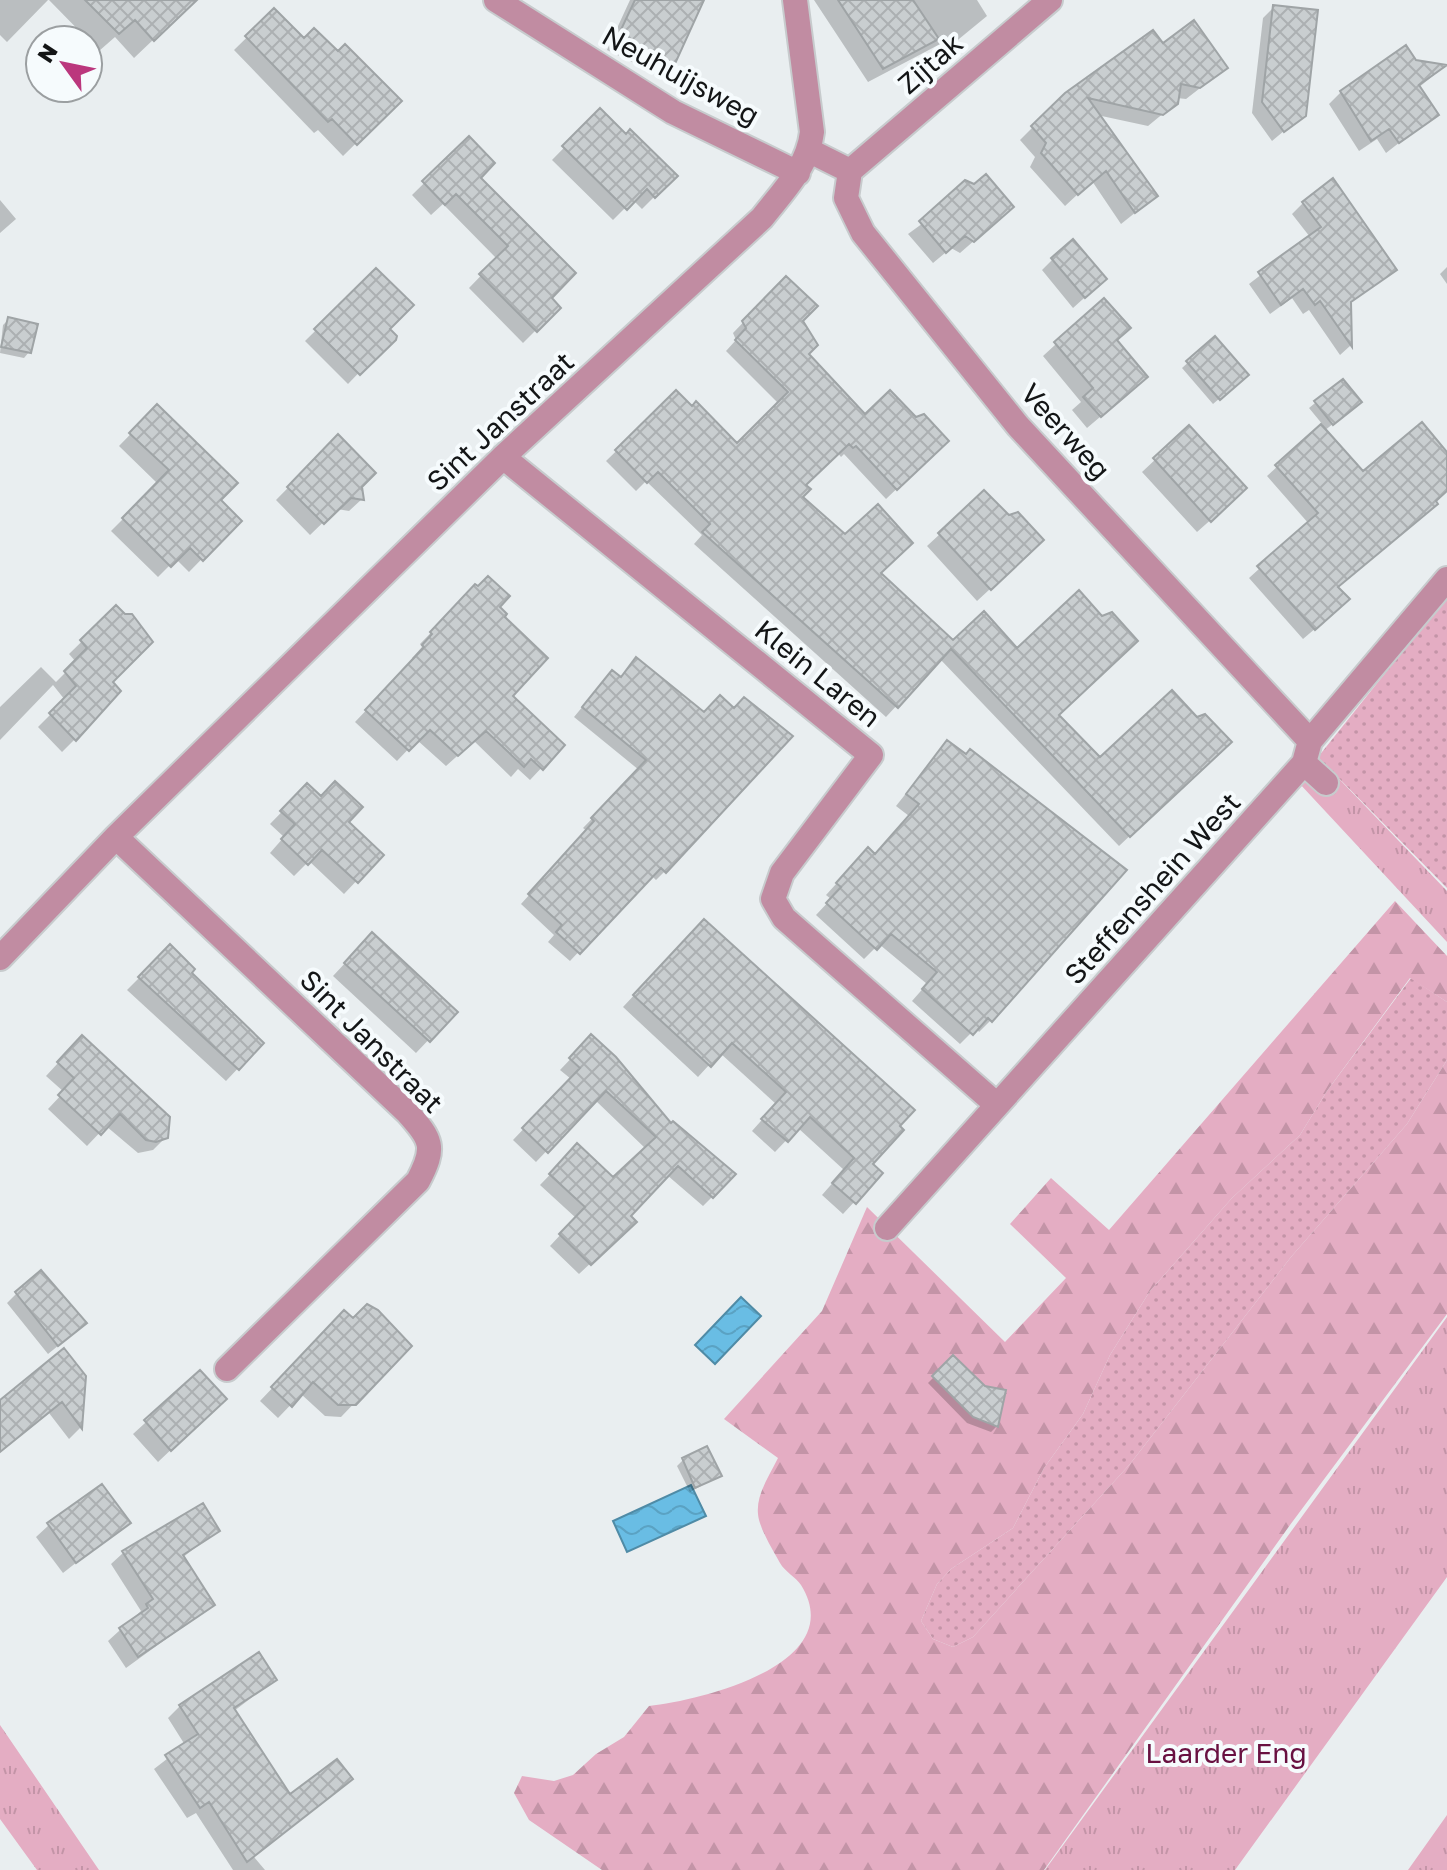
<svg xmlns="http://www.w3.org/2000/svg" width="1447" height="1870" font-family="'Golos Text',sans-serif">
	<defs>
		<pattern id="grass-dots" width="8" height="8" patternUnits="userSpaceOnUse" patternTransform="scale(2)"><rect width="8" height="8" fill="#e4adc3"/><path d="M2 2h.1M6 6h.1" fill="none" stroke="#c394a7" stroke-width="1.8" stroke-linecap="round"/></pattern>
		<pattern id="forest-firs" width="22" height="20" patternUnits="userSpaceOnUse" patternTransform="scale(2)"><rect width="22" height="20" fill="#e4adc3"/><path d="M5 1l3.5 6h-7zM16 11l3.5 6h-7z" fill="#c394a7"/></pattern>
		<pattern id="park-tufts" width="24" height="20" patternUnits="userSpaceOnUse" patternTransform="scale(2)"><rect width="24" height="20" fill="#e4adc3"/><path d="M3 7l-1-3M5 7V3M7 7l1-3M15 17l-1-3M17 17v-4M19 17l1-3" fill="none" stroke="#c394a7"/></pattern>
		<pattern id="water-waves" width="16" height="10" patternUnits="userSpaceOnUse" patternTransform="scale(2)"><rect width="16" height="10" fill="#69bde4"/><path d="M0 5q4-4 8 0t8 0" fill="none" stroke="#5aa2c3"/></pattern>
		<pattern id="building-cross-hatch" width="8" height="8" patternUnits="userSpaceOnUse" patternTransform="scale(2)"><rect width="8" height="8" fill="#c9ced0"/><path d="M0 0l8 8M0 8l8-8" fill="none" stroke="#acb0b2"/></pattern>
	</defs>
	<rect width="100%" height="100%" fill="#e9eef0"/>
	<path fill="url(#grass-dots)" d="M1447,596v292l-129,-131z
		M1411,978l36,24v58l-40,64 -116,133 -161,207 -157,173 -20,10 -20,-8 -12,-18 16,-37 14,-15 62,-41 31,-60 39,-54 27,-59 40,-64 82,-93 68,-63 27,-44z"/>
	<path fill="url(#forest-firs)" d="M1395,901l52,55v46l-37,-24 -83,113 -27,44 -68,63 -82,93 -40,64 -27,59 -39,54 -31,60 -62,41 -14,15 -16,37 12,18 20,8 20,-10 157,-173 161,-207 116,-133 40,-64v254l-157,211 -246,345h-442l-73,-50 -15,-27 8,-17 32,5 19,-6 23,-21 28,-17 25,-31c53,-6 201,-42 152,-121 -5,-8 -16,-13 -21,-22 -6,-11 -21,-35 -22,-49 -2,-19 11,-38 20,-56l-54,-39 98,-108 45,-104 138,135 61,-64 -56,-54 41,-46 58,52z"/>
	<path fill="url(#park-tufts)" d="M1318,757l129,134v51l-148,-159z
		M1447,1317v260l-212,293h-190z
		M0,1725l99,145h-62l-37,-51z
		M1447,1815v55h-39z"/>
	<path fill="url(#water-waves)" stroke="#4f8ba6" stroke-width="2" d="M741,1297l20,19 -46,48 -20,-19z
		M691,1485l15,31 -79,36 -14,-31z"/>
	<path fill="#0003" d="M0,0h48l-41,42 -7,-7z
		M49,0h146l-61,58 -19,-21 -16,14z
		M630,0h71l-29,65 -11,11 -54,-26z
		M814,0h163l10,16 -39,32 -4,-6 -76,40z
		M1274,7l23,113 -25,21 -20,-28 11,-95z
		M274,11l30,30 33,13 62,47 -56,55 -25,-26 -4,3 -80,-83z
		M1162,45l64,23 -40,31 -9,-1 -1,5 -28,23 -51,-11 59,81 -35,28 -29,-43 -27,25 -35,-39 5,-10 -15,-17 46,-46z
		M1415,62l30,4 -27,22 18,26 -50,39 -9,-14 -18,12 -30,-47 12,-12z
		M600,111l75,65 -33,33 -9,-9 -20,20 -61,-60z
		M469,139l10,39 70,120 9,10 -35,35 -54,-55 28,-29 -54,-55 -12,11 -19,-20z
		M974,186l25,33 -39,34 -9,-5 -18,15 -25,-29z
		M0,200l16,19 -16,14z
		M1303,203l92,66 -46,35 1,42 -10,9 -31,-45 -6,4 -11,-16 -22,16 -21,-30 61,-47 -18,-23z
		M1053,259l40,31 -20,18 -31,-38z
		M1447,267v17l-7,-10z
		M376,271l11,58 7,7 -46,48 -43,-43z
		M786,278l20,76 59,63 51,3 31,21 -61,58 -42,-45 -3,3 -4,-5 -34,33 -3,12 153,146 103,72 44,45 119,-8 -100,94 -179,-187 -54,58 -192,-173 8,-9 -56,-54 -10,10 -30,-30 70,-68 61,53 42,-42 -53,-53 10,-11 -3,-7z
		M1104,300l29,89 -46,39 -15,-18 9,-8 -38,-46z
		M9,319l20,33 -5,6 -24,-5 3,-28z
		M1215,338l26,42 -28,24 -31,-36z
		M1342,381l11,27 -29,23 39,42 84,-18v31l-110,102v22l-34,29 -54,-61 60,-54 -42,-48 56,-51 -14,-17z
		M157,407l62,93 20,21 -50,51 -13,-13 -18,18 -47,-46 47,-47 -39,-38z
		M1189,428l43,73 -35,31 -55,-60z
		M338,437l22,50 2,12 -13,12 -12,-2 -27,26 -34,-35z
		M940,534l89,19 -52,48 -50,-55z
		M475,587l22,20 13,90 52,49 -32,34 -12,-11 -7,8 -37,-36 -28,25 -29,-26 -20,21 -42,-39 59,-62 -2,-2 10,-11 -2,-3z
		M116,608l-6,74 -35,57 -13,13 -24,-25 27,-27 -12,-15 -53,55v-33l41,-40 15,15 20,-20 -7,-8z
		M603,682l101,32 -39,157 -9,9 -5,-5 -81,86 -22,-19 6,-7 -33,-31 66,-73 -4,-3 56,-58 -65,-53z
		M947,742l177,128 -134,151 -11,11 -3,-4 -16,16 -48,-43 15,-17 -48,-40 -15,15 -48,-44 15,-16 -5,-4 31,-34 17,-5 35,-40 -13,-10z
		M307,786l74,69 -37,39 -35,-33 -15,15 -24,-23 14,-16 -14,-13z
		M692,933l189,240 -38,41 -21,-19 22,-25 -46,-42 -23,24 -23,-21 24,-27 -56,-51 -22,24 -75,-70z
		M170,947l19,26 73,70 -36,38 -99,-91z
		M360,947l95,65 -39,41 -83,-77z
		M581,1048l133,147 -11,11 -36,-31 -39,41 -4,16 -45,42 -29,-28 26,-28 -36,-33 27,-28 46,22 33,-30 -51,-49 -59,62 -23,-22 58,-61 -11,-9z
		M70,1050l96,87 -13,13 -15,3 -32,-27 -19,20 -39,-37 16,-17 -18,-16z
		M17,1293l58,39 -27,22 -41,-51z
		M353,1321l56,25 -68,71 -16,-1 -24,-22 -23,24 -18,-17 72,-76z
		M953,1358l44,68 -6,6 -24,-9 -39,-40z
		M200,1373l12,38 -54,51 -25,-28z
		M84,1377l-4,51 -11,11 -20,-26 -49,39v-50z
		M683,1460l36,16 -29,16 -13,-26z
		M202,1506l16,24 -36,28 31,47 -87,63 -18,-27 33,-30 -30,-47 12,-11z
		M128,1522l-65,51 -27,-36 13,-12z
		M275,1680l-41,31 56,86 60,-18 -96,78 11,13h-32l-37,-57 -9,5 -33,-49 31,-24 -17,-27 12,-12z"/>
	<path fill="url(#building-cross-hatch)" stroke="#9fa4a6" stroke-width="2" d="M85,0h112l-43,41 -19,-21 -16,14z
		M635,0h69l-30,66 -57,-28z
		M838,0h75l26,39 -56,30z
		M1273,5l45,5 -12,106 -22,16 -22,-30z
		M274,8l30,30 10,-10 24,23 7,-7 57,57 -45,44 -25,-26 -4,3 -83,-86z
		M1194,20l34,48 -28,20 -19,-4 -3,20 -15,11 -75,-17 70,98 -23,17 -29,-42 -28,24 -37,-42 5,-10 -15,-17 34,-33 88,-63 10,13z
		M1406,45l10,15 31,5 -28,20 20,30 -40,28 -10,-14 -18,12 -31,-50z
		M600,108l26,26 4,-5 48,47 -23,22 -8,-9 -20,21 -65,-64z
		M469,136l26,27 -14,15 95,95 -24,25 9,10 -24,24 -58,-58 29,-28 -52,-52 -11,11 -23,-24z
		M986,174l28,33 -40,35 -9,-6 -19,17 -27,-32 46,-41 9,4z
		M1333,178l64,92 -46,32 1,45 -32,-46 -5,4 -12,-16 -22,16 -23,-33 63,-45 -19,-25z
		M1073,239l34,40 -22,19 -34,-40z
		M376,268l38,37 -24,24 7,7 -1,4 -36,35 -46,-46z
		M786,276l32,30 -15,15 15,24 -9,9 56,60 25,-24 26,27 8,-3 25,27 -52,49 -41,-44 -3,2 -4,-4 -43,41 5,4 -8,8 42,37 33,-30 35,39 -32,30 72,67 31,-29 33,37 62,-58 23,26 10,-4 26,29 -79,74 41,42 72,-67 25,27 8,-3 27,28 -102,95 -179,-188 -53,59 -196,-176 8,-8 -52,-52 -11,11 -32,-33 61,-60 16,16 4,-5 41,42 51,-51 -53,-52 11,-12 -4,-7z
		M1104,298l27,30 -14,12 31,37 -47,40 -18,-20 10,-9 -39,-46z
		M8,317l30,7 -7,29 -30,-6z
		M1215,336l34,39 -29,25 -34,-39z
		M1343,379l19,23 -29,23 -19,-24z
		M157,404l81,79 -17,17 21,21 -39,40 -13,-13 -19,19 -49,-49 47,-48 -40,-37z
		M1422,422l25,30v39l-11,10 2,3 -100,83 12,12 -35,31 -58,-64 61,-53 -43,-48 46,-41 42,47z
		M1189,425l58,63 -36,34 -58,-64z
		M338,434l38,39 -14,14 2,13 -13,-2 -27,26 -37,-37z
		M984,490l25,25 9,-3 26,28 -53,50 -53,-57z
		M488,576l22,20 -10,11 7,7 -2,3 43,41 -35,38 52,49 -22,25 -12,-11 -7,8 -38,-36 -28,25 -28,-26 -21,21 -44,-41 59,-63 -2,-2 10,-11 -2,-2 45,-48 3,2z
		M116,605l9,9h7l21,28 -40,40 8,9 -45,50 -27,-28 27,-27 -12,-15 23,-23 -7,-8z
		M636,657l68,55 16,-17 14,13 10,-11 49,39 -127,137 -5,-5 -81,86 -24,-22 6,-7 -34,-31 66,-73 -3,-3 55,-58 -64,-53 30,-37 9,7z
		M947,740l19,14 4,-5 157,121 -135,152 -4,-4 -15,17 -51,-46 15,-17 -46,-38 -14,16 -51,-47 15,-16 -5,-4 32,-36 7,7 44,-50 -13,-10z
		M335,781l28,26 -14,15 35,33 -26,28 -36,-33 -14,15 -27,-26 14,-15 -15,-13 27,-28 14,13z
		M704,919l211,191 -15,16 4,4 -31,34 10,9 -27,31 -24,-21 22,-25 -44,-41 -22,25 -27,-23 25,-27 -54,-49 -21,24 -78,-72z
		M372,932l86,80 -28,30 -86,-79z
		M170,944l25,25 -3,4 72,70 -25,27 -101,-93z
		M591,1034l25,23 55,66 2,-2 63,53 -23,24 -35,-32 -47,50 6,6 -46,43 -32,-31 26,-27 -36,-33 28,-31 36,34 43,-40 -50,-46 -58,62 -26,-25 58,-60 -11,-10z
		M82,1035l88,82 -2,21 -12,4 -10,-2 -26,-26 -19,21 -43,-40 16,-17 -17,-16z
		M41,1270l46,53 -29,23 -43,-54z
		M367,1304l11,6 34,36 -56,59h-18l-25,-23 -21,25 -21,-20 73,-77 9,8z
		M64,1348l22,28 -4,53 -20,-27 -62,50v-52z
		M953,1355l32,31 21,4 -8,37 -25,-10 -41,-41z
		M200,1370l27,29 -56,52 -27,-31z
		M707,1446l15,30 -27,12 -13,-30z
		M102,1484l29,39 -55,40 -29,-40z
		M203,1503l17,28 -37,24 32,50 -77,52 -19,-29 29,-20 -2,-4 7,-5 -31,-48z
		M259,1652l18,28 -43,28 56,86 47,-35 16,20 -106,83 -38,-60 -9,6 -35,-53 33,-21 -19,-29z"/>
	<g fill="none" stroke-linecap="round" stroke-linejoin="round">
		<defs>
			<path id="minor" d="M496,0l177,112 125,61
				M810,151l40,20 -4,27 17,35 155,193 292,315
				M850,171l200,-171
				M503,457l368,298 -89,118 -9,26 11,19 213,187
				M1304,763l22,20
				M116,837l291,275c25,28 29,35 11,69l-191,188
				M0,958l116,-121 387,-380 259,-239c21,-27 46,-51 50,-86l-17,-132
				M887,1228l417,-465 6,-22 137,-162"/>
		</defs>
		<use href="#minor" stroke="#c7cbcd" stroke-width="28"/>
		<use href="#minor" stroke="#c18ca2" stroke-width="24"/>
	</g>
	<g text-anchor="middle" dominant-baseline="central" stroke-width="8" stroke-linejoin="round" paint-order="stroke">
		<g font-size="28" fill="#131516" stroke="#f6fbfd">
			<text transform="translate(930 63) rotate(-41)">Zijtak</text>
			<text transform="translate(681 75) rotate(29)">Neuhuijsweg</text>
			<text transform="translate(500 421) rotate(-43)">Sint Janstraat</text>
			<text transform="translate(1066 431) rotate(48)">Veerweg</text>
			<text transform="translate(818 673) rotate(39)">Klein Laren</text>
			<text transform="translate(1152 888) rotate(-48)">Steffenshein West</text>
			<text transform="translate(372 1041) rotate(45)">Sint Janstraat</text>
		</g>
		<g font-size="28" fill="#681041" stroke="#f6fbfd">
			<text x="1226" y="1752">Laarder Eng</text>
		</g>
	</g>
	<g transform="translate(64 64) rotate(303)"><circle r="38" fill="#f6fbfd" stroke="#9b9fa1" stroke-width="2"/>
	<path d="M0-6L14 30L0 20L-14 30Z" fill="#bb377d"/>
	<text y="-12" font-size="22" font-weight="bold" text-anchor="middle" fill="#131516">N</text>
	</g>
</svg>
